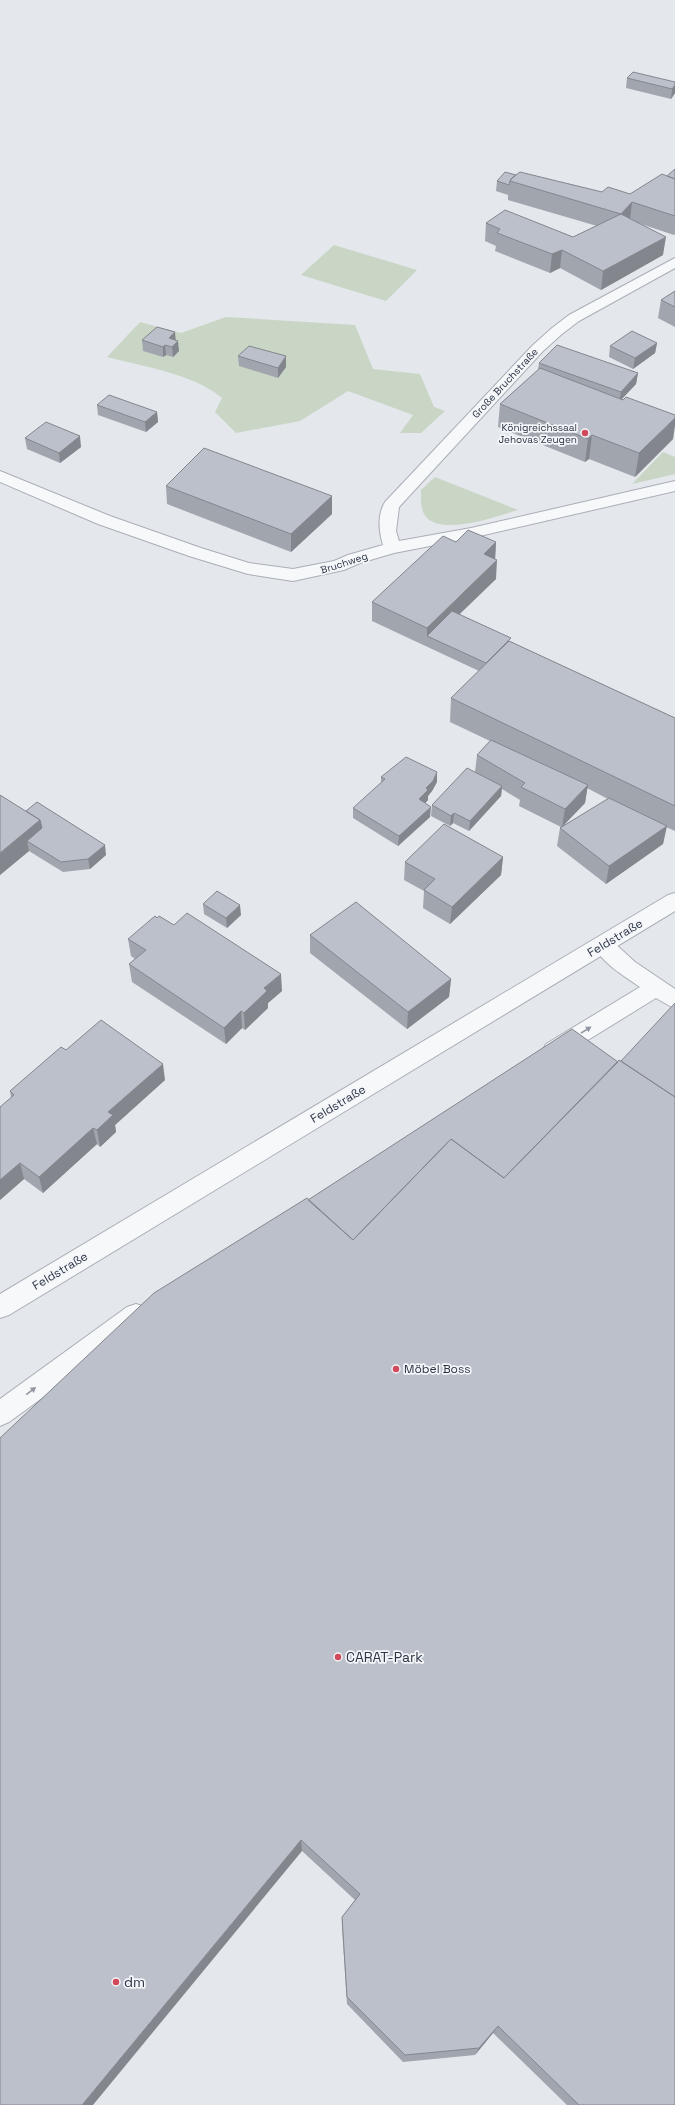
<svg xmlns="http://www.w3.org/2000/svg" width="675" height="2105" font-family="'Space Grotesk',sans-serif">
	<rect width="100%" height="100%" fill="#e4e7ec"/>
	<path fill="#c9d6c5" d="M334,245l83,25 -31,31 -85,-26z
		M226,317l129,8 18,44 47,5 14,33 11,4 -24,22h-21l13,-18 -65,-24 -48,30 -64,12 -21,-21 7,-14c-30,-25 -78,-31 -115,-41l33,-35 41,11z
		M663,452l12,5v17l-43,10z
		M435,477l83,33c-21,6 -75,26 -92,7 -6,-8 -5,-18 -5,-27z"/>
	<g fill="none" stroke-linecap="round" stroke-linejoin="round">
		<defs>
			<path id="service" d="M603,937l7,2 25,23 40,27v20l-19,-11 -94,58 -8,3 -8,-3 -3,-6 3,-6 94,-57c-16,-11 -38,-24 -47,-42l3,-6z
				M136,1304l9,3 3,8 -3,8 -136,99 -9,4v-27l127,-92z"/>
			<path id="minor" d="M675,258v10l-96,53 -17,13 -19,17 -144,156 -3,24 3,10 72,-13 204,-47v10l-204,47 -77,15 -34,10 -16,7 -51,11 -45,-7 -59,-18 -91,-32 -98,-42v-11l110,45 91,32 48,15 44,6 41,-8 14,-6 35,-10c-4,-13 -6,-30 2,-43l148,-157 19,-17 17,-13z"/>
			<path id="tertiary" d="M675,893v18l-666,404 -9,3v-24l668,-399z"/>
		</defs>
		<use href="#service" stroke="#a9aeb7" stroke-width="2"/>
		<use href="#minor" stroke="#a9aeb7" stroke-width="2"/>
		<use href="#tertiary" stroke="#a9aeb7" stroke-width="2"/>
		<use href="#service" fill="#f7f8fa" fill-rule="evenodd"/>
		<use href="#minor" fill="#f7f8fa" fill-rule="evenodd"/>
		<use href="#tertiary" fill="#f7f8fa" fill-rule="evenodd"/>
	</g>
	<path fill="#a1a5ae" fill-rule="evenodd" d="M627,78l48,4v11l-4,6 -45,-11z
		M675,169v65l-1,1 -36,-12 25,32 -62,35 -41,-22 -10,5 -55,-22 1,-5 -11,-5 1,-18 87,14 24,-11 -89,-26v-5l-12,-4 1,-10 19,-6 86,17 28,2 37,-18z
		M675,291v36l-17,-9 3,-18z
		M142,340h34l3,11 -6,6 -7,-2 -3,2 -20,-6z
		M657,343l-2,10 -22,16 -24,-12 1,-11z
		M238,356l48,11 -8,11 -39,-12z
		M539,363l99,10 -2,11 -14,15 51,40 -38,38 -46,-18 -4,3 -87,-35 2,-23 38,-34z
		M97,405l60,7 1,10 -12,10 -48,-17z
		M25,438l56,9 -21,16 -33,-14z
		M166,486l166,10v18l-41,38 -124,-48z
		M456,542h40l-1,17 1,20 -37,35 52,28 164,76v113l-9,-4 -3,17 -57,40 -49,-38 3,-18 1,-1 -42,-21 1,-6 -18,-11 -1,7 -32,35 -16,-8 -3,3 -19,-10 1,-11 43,-33 2,-17 13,-14 -40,-19 1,-24 28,-27 -107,-50v-19zM587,788l21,11 -45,27 22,-23z
		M437,772v10l-5,9 -4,5v4l-3,3 5,14 -32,29 -45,-28v-10l28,-24v-7z
		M26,811l80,44 -16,14 -27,3 -34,-21 -29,24z
		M503,857l-2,18 -51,49 -27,-16 1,-17 -20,-11 1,-18z
		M203,904l38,11 -14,13 -23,-14z
		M310,935l141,44 -2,18 -42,32 -97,-76z
		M128,939l154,52 -14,12v5l-23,22 -3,-2 -16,16 -94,-62 -3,-18 6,-5 -4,-3z
		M66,1050l99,30 -50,45 1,7 -16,15 -3,-3 -54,49 -19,-14 -24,21 11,-103 -1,-6z
		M0,1438l675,667h-108l-74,-72 -18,22 -72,7 -56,-58 -5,-78v-9l13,-17 -53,-49z"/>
	<path fill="#83868d" d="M675,85v8l-4,6 1,-10z
		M632,202l-2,18 -9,-6z
		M666,237l-3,18 -62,35 2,-19z
		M562,250l-2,18 -10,5 2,-19z
		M175,332l1,11 -7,-5z
		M178,341l1,10 -6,6 -1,-10z
		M657,343l-2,10 -22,16 2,-11z
		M165,345l1,10 -3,2v-10z
		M286,356v11l-8,11v-10z
		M638,373l-2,11 -17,18 2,-10z
		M157,412l1,10 -12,10 -1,-10z
		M675,418v8l-2,13 -38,38 4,-24z
		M592,435l-3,24 -4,3 3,-23z
		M80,436l1,11 -21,16 -1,-10z
		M332,496v18l-41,38v-18z
		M496,542l-1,19 -11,-7z
		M497,560l-1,19 -62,60 -7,-3v-8z
		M437,772v10l-5,9 -4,5v4l-9,10v-11z
		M588,785l-3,18 -23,24 3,-18z
		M502,786l-1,10 -32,35 1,-10z
		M431,807l-1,10 -32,29 1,-10z
		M454,813l-1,10 -3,3 1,-10z
		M40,820l4,18 -17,3 2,10 -29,24v-22z
		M667,826l-4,18 -57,40 3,-18z
		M105,845l1,10 -16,14 -2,-10z
		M503,857l-2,18 -51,49 2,-17z
		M240,905l1,10 -14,13 -1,-10z
		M281,974l1,17 -14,12v5l-23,22 -1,-17 20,-25z
		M451,979l-2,18 -42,32 1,-17z
		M241,1011l1,17 -16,16 -2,-16z
		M163,1064l2,16 -50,45 1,7 -16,15 -3,-17 11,-18z
		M93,1128l4,16 -54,49 -4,-16z
		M20,1163l4,16 -24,21v-20z
		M301,1840l1,11 -209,254h-11z
		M498,2026l-5,7 -18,22 4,-7z"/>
	<path fill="#bbc0ca" stroke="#83868d" d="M633,72l42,10v3l-3,4 -45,-11z
		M675,169v10l-8,-3z
		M505,172l11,3 -4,3 -2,3 -1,4 -12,-4z
		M520,172l82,20 6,-5 22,7 32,-20 13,5v37l-43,-14 -11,12 45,23 -63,34 -41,-21 -10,4 -55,-21 3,-4 -14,-6 19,-13 68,27 48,-23 -111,-33 2,-3z
		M675,291v16l-14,-7z
		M157,327l18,5 -6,6 9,3 -6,6 -7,-2 -2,2 -21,-7z
		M632,331l25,12 -22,15 -25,-12z
		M557,345l81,28 -17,19 -82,-29z
		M249,346l37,10 -8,12 -40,-12z
		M540,368l83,32 3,-3 49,18v3l-36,35 -47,-18 -4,4 -88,-35z
		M109,395l48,17 -12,10 -48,-17z
		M46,422l34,14 -21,17 -34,-15z
		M204,448l128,48 -41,38 -125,-48z
		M468,530l28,12 -12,12 13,6 -70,68 -55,-26 71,-66 13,6z
		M452,611l59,27 -25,25 -59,-27z
		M509,641l166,77v88l-224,-108z
		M491,740l97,45 -23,24 -44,-22 4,-4 -48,-28z
		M406,757l31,15 -4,9 -7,7 2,2 -9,9 12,8 -32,29 -46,-28 32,-29 -4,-2z
		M467,768l35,18 -32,35 -16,-8 -3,3 -19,-11z
		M0,795l40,25 -40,33z
		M609,798l58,28 -58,40 -49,-38z
		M37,802l68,43 -17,14 -27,3 -34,-21 15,-13 -2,-8 -14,-9z
		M444,824l59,33 -51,50 -28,-17 11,-11 -30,-17z
		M217,891l23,14 -14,13 -23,-14z
		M356,902l95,77 -43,33 -98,-77z
		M187,913l94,61 -17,14 3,3 -23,22 -3,-2 -17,17 -95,-64 17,-14 -18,-11 27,-23 2,2 2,-2 15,9z
		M675,1003v94l-54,-36z
		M101,1020l62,44 -55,48 5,3 -16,15 -4,-2 -54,49 -19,-14 -20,17v-73l14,-12 -4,-4 51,-44 5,3z
		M572,1029l46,33 -114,116 -53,-39 -98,101 -45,-40z
		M619,1060l56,37v1008h-96l-81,-79 -19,22 -74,7 -58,-58 -5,-80 18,-23 -59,-54 -219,265h-82v-667l154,-145 153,-95 46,42 98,-101 53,39z"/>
	<defs><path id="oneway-solid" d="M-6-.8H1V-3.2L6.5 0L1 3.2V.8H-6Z"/></defs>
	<g fill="#9196a0">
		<use href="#oneway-solid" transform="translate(586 1030) rotate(-32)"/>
		<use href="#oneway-solid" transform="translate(31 1391) rotate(-37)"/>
	</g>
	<g fill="#d1495b" stroke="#f4f6f9" stroke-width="1.5">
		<circle cx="585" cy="433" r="4"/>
		<circle cx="396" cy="1369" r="4"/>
		<circle cx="338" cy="1657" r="4"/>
		<circle cx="116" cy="1982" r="4"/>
	</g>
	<g text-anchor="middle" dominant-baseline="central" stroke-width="3.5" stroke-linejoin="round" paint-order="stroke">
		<g font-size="10" fill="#2b3445" stroke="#f4f6f9">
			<text transform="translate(505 383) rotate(-47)">Große Bruchstraße</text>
			<text transform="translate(344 563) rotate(-18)">Bruchweg</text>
		</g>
		<g font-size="10" fill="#2b3445" stroke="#f4f6f9" text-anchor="end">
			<text x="577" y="427">Königreichssaal<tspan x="577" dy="12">Jehovas Zeugen</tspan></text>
		</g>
		<g font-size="12" fill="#2b3445" stroke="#f4f6f9">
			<text transform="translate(615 938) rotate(-31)">Feldstraße</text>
			<text transform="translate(338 1104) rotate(-31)">Feldstraße</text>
			<text transform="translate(60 1271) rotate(-31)">Feldstraße</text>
		</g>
		<g font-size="12" fill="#2b3445" stroke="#f4f6f9" text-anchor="start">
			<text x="404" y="1369">Möbel Boss</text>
		</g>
		<g font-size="14" fill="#2b3445" stroke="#f4f6f9" text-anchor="start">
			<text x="346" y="1657">CARAT-Park</text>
			<text x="124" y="1982">dm</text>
		</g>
	</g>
</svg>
